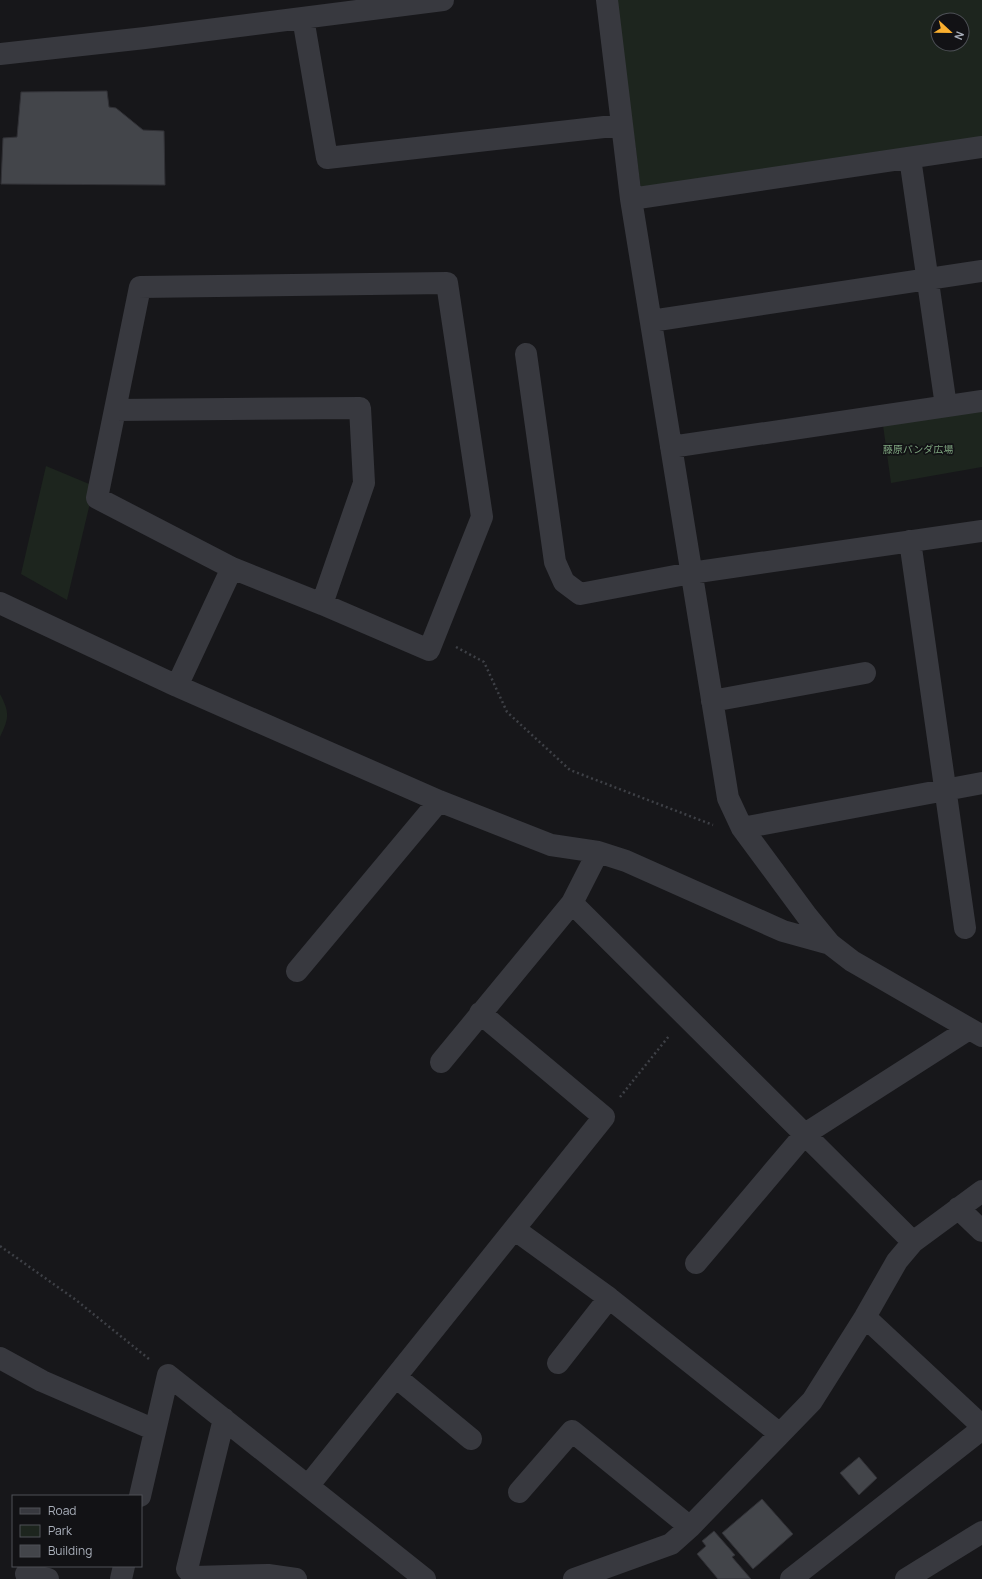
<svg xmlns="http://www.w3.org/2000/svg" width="982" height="1579" font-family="Manrope,'Noto Sans JP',sans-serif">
	<rect width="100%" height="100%" fill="#17171a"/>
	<path fill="#1d251e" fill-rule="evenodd" d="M616,0h366v138l-341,52zM938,20h24v24h-24z
		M982,411v56l-91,16 -8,-58z
		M46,466l48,20 -27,114 -46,-26z
		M0,694c10,19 9,24 0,43z"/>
	<path fill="#43454a" stroke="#313136" d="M107,91l2,16 7,1 27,22 21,1 1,54 -164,-1 2,-46 14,-1 4,-45z
		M859,1457l18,21 -18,17 -19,-22z
		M762,1499l31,35 -40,35 -31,-36z
		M714,1531l21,24 -3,2 19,22h-33l-21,-25 9,-8 -4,-5z"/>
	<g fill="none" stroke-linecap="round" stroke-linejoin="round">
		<path stroke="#3e4046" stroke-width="2.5" stroke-dasharray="2 3" stroke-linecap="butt" d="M456,647l28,15 23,50 63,58 143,55
			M620,1097l49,-61
			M0,1246l76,54 73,59"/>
		<path stroke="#38393f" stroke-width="22" d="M607,0l24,199
			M303,18l24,140 295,-33
			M0,54l145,-16 298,-38
			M982,147l-351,52 97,599 14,30 65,88 23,28 22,17 130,75
			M910,158l36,248
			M651,321l331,-50
			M526,354l29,208 9,20 16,12 111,-21 291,-42
			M115,410l245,-2 4,75 -42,121
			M671,447l311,-46
			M910,541l55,387
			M0,603l177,83 262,115 112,44 47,7 28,9 157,70 47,13
			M177,686l55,-118 90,36 107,46 53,-133 -35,-234 -307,4 -43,211 135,70
			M712,701l153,-28
			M742,828l240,-45
			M572,903l341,339
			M297,971l142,-170
			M441,1062l131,-159 26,-51
			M958,1208l24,23
			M514,1229l95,69 -51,65
			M696,1263l109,-129 164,-105
			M609,1298l171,136
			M865,1317l117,109
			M0,1358l42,23 113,49
			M396,1377l75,62
			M224,1419l-37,150 7,8 74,-2 28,4
			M308,1486l296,-369 -124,-104
			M519,1492l53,-61 118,96
			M140,1496l28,-121 257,204
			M26,1574l22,5
			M121,1579l3,-13
			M574,1579l97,-35 19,-17 122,-126 53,-84 32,-56 16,-19 69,-51
			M791,1579l191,-150
			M906,1579l76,-47"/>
	</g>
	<g text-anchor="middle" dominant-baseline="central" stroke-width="3.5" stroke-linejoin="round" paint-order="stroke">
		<g font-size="10" fill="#7fa680" stroke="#121215">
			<text x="918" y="449">藤原パンダ広場</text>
		</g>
	</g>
	<rect x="12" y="1495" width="130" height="72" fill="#121215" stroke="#4e5157"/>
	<rect x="20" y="1508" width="20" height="6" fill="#38393f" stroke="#4e5157"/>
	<text x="48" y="1515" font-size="12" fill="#a9afba">Road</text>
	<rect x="20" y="1525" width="20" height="12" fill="#1d251e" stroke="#4e5157"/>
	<text x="48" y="1535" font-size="12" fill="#a9afba">Park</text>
	<rect x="20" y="1545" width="20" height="12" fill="#43454a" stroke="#4e5157"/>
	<text x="48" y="1555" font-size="12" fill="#a9afba">Building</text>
	<g transform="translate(950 32) rotate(112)"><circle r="19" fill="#121215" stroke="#4e5157"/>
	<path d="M0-3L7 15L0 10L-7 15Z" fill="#faaf2f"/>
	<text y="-6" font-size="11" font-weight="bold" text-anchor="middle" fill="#a9afba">N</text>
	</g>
</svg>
